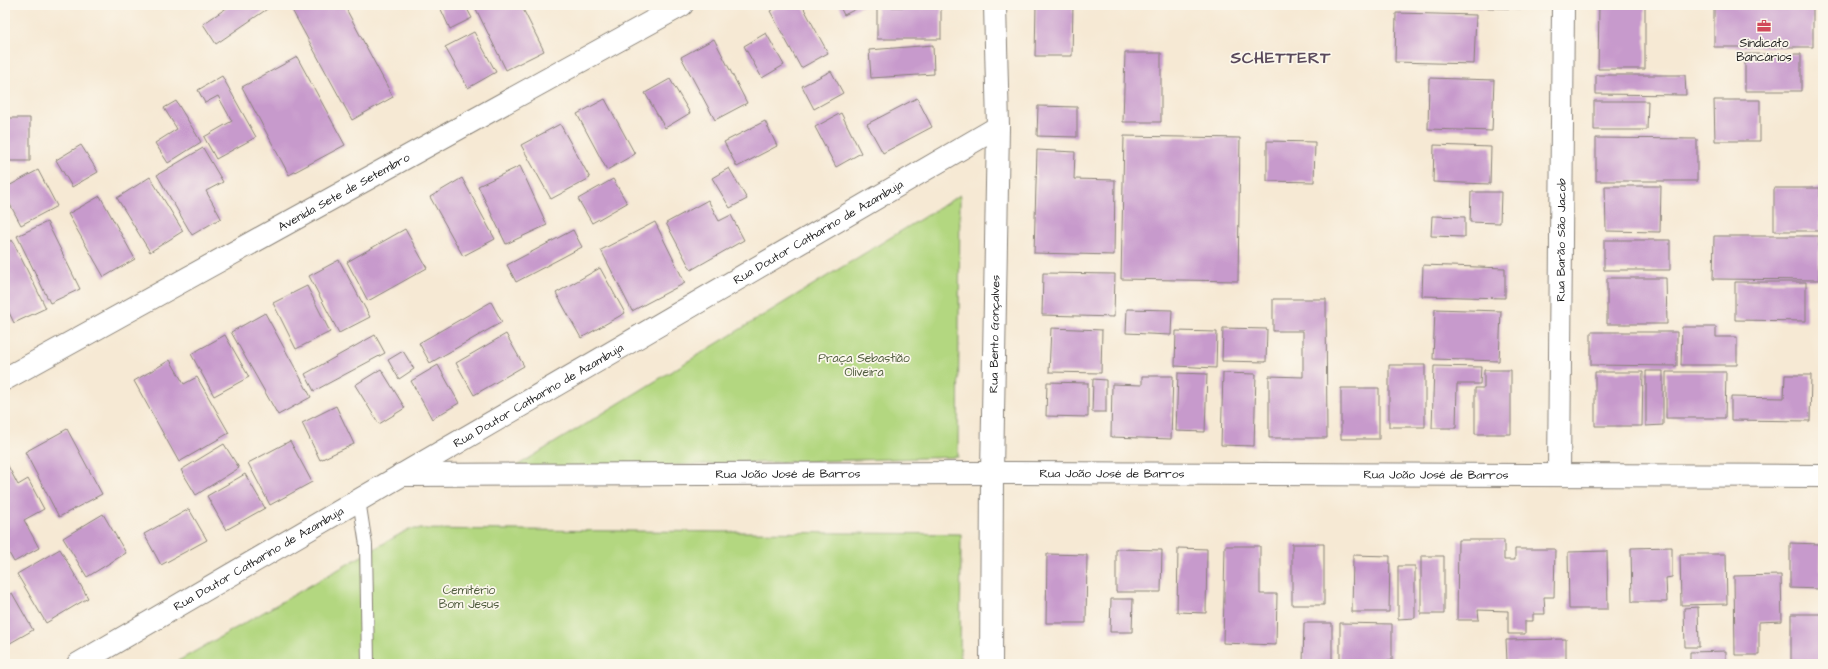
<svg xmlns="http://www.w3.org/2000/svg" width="1828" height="669" font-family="'Architects Daughter',sans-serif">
	<rect width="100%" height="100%" fill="#fbf7ec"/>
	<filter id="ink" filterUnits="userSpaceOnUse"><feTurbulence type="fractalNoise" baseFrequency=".025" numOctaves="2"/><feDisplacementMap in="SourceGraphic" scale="8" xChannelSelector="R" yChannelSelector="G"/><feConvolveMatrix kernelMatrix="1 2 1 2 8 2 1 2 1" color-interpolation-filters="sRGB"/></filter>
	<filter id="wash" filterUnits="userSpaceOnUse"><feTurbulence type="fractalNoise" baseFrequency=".012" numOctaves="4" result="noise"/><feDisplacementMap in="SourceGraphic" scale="16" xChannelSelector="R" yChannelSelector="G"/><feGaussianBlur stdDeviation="0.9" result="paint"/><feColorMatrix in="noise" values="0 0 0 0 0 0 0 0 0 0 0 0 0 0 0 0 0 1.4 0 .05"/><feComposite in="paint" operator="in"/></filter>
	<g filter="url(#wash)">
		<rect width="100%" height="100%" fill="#f6e9d4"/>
		<path fill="#b3d780" stroke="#687a4e" d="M960,195l-2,262 -448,13z
			M409,529l552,5 -1,130h-787z"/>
		<g id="blocks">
			<path fill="#c79acc" d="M231,5h42l-57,39 -13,-20z
				M301,5h43l49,92 -41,23 -60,-110z
				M439,5h26l7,13 -22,11z
				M474,5h47l23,46 -38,19z
				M781,5h21l26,48 -27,15 -31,-57z
				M839,5h25l-20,10z
				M1036,5h37l-1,51h-37z
				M1461,5h68v4l-68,-2z
				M1599,5h46v64h-47z
				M1714,5h99v42h-99z
				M877,7h64v32h-64z
				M1396,13l80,2 -2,49 -79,-2z
				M474,32l22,40 -28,16 -23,-41z
				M766,33l18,32 -22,13 -18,-32z
				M714,39l33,64 -32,17 -34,-63z
				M933,45l1,29 -63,4 -2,-28z
				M1125,53h36v69h-38z
				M1745,54h56v37h-56z
				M297,57l48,88 -56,30 -47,-88z
				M831,71l12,22 -29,16 -12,-23z
				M1596,75h89l1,20 -90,-1z
				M222,76l34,61 -40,22 -12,-22 28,-16 -14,-25 -13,7 -7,-13z
				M1429,78l65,2 -2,51 -64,-2z
				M670,79l20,34 -25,15 -20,-35z
				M917,98l15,29 -49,26 -16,-29z
				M605,99l30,55 -28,16 -30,-56z
				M1714,100h46v41h-45z
				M176,101l25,41 -33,21 -13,-20 22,-14 -13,-21z
				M1594,101h54l-1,29h-53z
				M1038,106l39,1v30l-40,-1z
				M841,113l20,40 -25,14 -21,-40z
				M5,118h25v43h-25z
				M765,121l12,25 -40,21 -13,-25z
				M560,124l30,54 -39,21 -30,-54z
				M1124,136l116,2 -2,143 -117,-2z
				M1596,138l101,1v42h-101z
				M1267,141l48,1 -1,40 -47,-1z
				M81,145l17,27 -26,15 -16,-27z
				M1434,145l57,2 -1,37 -57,-2z
				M203,148l20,34 -17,9 15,27 -29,17 -35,-60z
				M1037,150l38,2 -1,27 41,1 -1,75 -80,-2z
				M520,166l27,59 -41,19 -28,-58z
				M729,168l18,31 -17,9 -18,-30z
				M38,170l19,36 -36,19 -16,-30v-7z
				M150,177l33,54 -33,21 -33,-54z
				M462,178l33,61 -32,17 -33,-59z
				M613,179l14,24 -35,20 -14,-24z
				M1605,186h56l-1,46 -54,-1z
				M1774,188h46v43h-46z
				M1471,192h30l-1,31 -30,-1z
				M100,196l35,63 -31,18 -36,-63z
				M708,200l11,21 12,-6 13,25 -53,30 -25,-47z
				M1432,216l33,1v20l-34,-1z
				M47,222l33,67 -30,14 -33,-67z
				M655,222l30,61 -53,28 -31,-61z
				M405,229l22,39 -59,33 -21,-39z
				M573,230l9,17 -66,35 -9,-17z
				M1714,236h105v44l-106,-1z
				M12,240l34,68 -32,15 -9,-19v-60z
				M1604,240h66v30h-66z
				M339,260l31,57 -31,16 -30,-57z
				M1423,265l82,3v30l-83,-2z
				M600,268l25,45 -44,25 -25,-45z
				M1043,273l72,1 -1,43 -72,-2z
				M1607,278h59l1,46h-60z
				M1735,282h71v39l-71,-1z
				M307,286l23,46 -34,17 -23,-46z
				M1273,299h53l1,139h-58v-62l34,1v-46h-30z
				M491,302l11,20 -72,41 -11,-20z
				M1127,309l45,1 -1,25 -45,-2z
				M1435,309l66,2 -2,50 -66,-2z
				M265,313l46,84 -33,18 -47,-83z
				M1682,327h34v10h21v28h-56z
				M1051,328l51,2 -1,43 -52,-1z
				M1223,328l44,1 -1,33 -44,-1z
				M1176,331l41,1 -1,36 -41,-2z
				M1591,332h86v34l-86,-1z
				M506,334l18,32 -50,29 -18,-32z
				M225,335l24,42 -35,19 -23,-42z
				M375,335l10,18 -71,38 -9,-17z
				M403,351l11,18 -15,10 -11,-19z
				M170,360l14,24 13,-7 32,56 -50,29 -45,-81z
				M438,365l21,38 -27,16 -21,-38z
				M1389,365h36v62h-36z
				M1434,366l47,1 -1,17h-23l-1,44h-24z
				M381,369l24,39 -26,16 -24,-39z
				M1484,370h27v64h-36v-46h9z
				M1646,371h17v54l-17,1z
				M1595,372h48l-1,54h-47z
				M1666,372h60l-1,46h-59z
				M1178,373l29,1 -2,58 -29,-1z
				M1223,373l33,1 -2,72 -33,-1z
				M1785,375h26l-1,46 -79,-1v-23l53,1z
				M1142,376h31l-2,63 -60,-2 1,-53 30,1z
				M1093,379l13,1v32h-14z
				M1047,382l41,1v34l-42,-1z
				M1341,388h38v51h-38z
				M336,406l18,38 -34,16 -18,-37z
				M67,429l35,65 -43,23 -34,-65z
				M290,441l22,41 -42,23 -22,-42z
				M224,444l15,24 -43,27 -15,-25z
				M5,460l13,25 10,-6 16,30 -20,11 15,28 -25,14 -9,-16z
				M245,474l20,34 -39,22 -19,-34z
				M189,509l18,31 -46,25 -17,-31z
				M103,514l23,39 -39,24 -24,-39z
				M1458,540h46v20h11v-11h40l-1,48h-10l1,17h-12v7h-8v13h-17v-23l-30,-1 1,10h-22z
				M1790,543l31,1 -1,45 -30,-1z
				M1292,544h32v61h-32z
				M1225,546h35v48h17l-1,51 -53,-2z
				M1672,547v30l-6,1 1,24h-35l-1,-54z
				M1178,548l29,1 -1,64 -29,-1z
				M60,549l28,49 -42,25 -29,-49z
				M1116,549l46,1 -1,42h-45z
				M1607,551l1,58h-39l-1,-57z
				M1047,554l40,1 -1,68h-40z
				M1680,554h46l1,50 -46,1z
				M1353,555l37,1 -1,56h-37z
				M1421,556h23v58h-23z
				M1398,566h17v52l-17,1z
				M1781,575l1,46 -23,1v33h-24l-1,-79z
				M12,593l21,37 -28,16v-49z
				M1111,599h22l-1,33h-22z
				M1698,607l1,40h-14l-1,-39z
				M1791,614h32v48l-32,-1z
				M1304,623h28v41h-29z
				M1340,623l52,1v37h-52z
				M1566,639v21l-59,1 -1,-21z
				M1726,651v13h-36v-12z"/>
		</g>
	</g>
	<g filter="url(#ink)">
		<use href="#blocks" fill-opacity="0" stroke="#898278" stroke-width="1"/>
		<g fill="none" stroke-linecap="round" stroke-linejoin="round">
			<defs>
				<path id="lane" d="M359,500l7,45 2,119"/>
				<g id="street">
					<path id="s1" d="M1559,474l4,-469"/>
					<path id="s2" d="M401,475l591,-2 831,3"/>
					<path id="s3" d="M78,664l920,-537"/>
					<path id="s4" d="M991,664l1,-191 6,-346 -3,-122"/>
				</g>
				<g id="secondary">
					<path id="s5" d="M5,379l677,-374"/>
				</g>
			</defs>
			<use href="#lane" stroke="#898278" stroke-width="14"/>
			<use href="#street" stroke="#898278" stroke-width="24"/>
			<use href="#secondary" stroke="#898278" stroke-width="24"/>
			<use href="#lane" stroke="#fff" stroke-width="12"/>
			<use href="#street" stroke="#fff" stroke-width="22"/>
			<use href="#secondary" stroke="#fff" stroke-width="22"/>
		</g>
	</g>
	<defs>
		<symbol id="office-bare" viewBox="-9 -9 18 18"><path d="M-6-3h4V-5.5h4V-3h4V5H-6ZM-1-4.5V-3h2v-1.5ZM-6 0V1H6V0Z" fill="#d1495b" stroke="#fbf7ec" stroke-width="2.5" paint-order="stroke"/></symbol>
	</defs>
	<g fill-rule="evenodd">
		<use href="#office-bare" x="1754" y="16" width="20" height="20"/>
	</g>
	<g text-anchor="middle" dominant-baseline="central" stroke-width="3.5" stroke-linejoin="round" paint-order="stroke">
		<g font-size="12" fill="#1c1c1c" stroke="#fbf7ec">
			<text x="1764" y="43">Sindicato<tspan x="1764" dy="14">Bancários</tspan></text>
		</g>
		<g font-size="12" fill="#1c1c1c" stroke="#fbf7ec">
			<text stroke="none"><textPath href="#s5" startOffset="387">Avenida Sete de Setembro</textPath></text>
			<text stroke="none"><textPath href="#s3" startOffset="857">Rua Doutor Catharino de Azambuja</textPath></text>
			<text stroke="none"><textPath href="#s1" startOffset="234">Rua Barão São Jacob</textPath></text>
			<text stroke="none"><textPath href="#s4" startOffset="330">Rua Bento Gonçalves</textPath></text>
			<text stroke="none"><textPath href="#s3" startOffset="533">Rua Doutor Catharino de Azambuja</textPath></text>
			<text stroke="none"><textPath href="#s2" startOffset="711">Rua João José de Barros</textPath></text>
			<text stroke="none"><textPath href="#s2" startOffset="387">Rua João José de Barros</textPath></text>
			<text stroke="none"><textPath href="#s2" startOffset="1035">Rua João José de Barros</textPath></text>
			<text stroke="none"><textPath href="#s3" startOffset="209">Rua Doutor Catharino de Azambuja</textPath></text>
		</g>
		<g font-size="12" fill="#515d3f" stroke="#fbf7ec">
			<text x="864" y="358">Praça Sebastião<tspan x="864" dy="14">Oliveira</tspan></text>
			<text x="469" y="590">Cemitério<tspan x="469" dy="14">Bom Jesus</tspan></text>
		</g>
		<g font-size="16" font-weight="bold" letter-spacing="1" fill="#58485a" stroke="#fbf7ec">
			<text x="1281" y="58">SCHETTERT</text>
		</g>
	</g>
	<rect width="1828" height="669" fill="none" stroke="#fbf7ec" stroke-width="20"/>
</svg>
